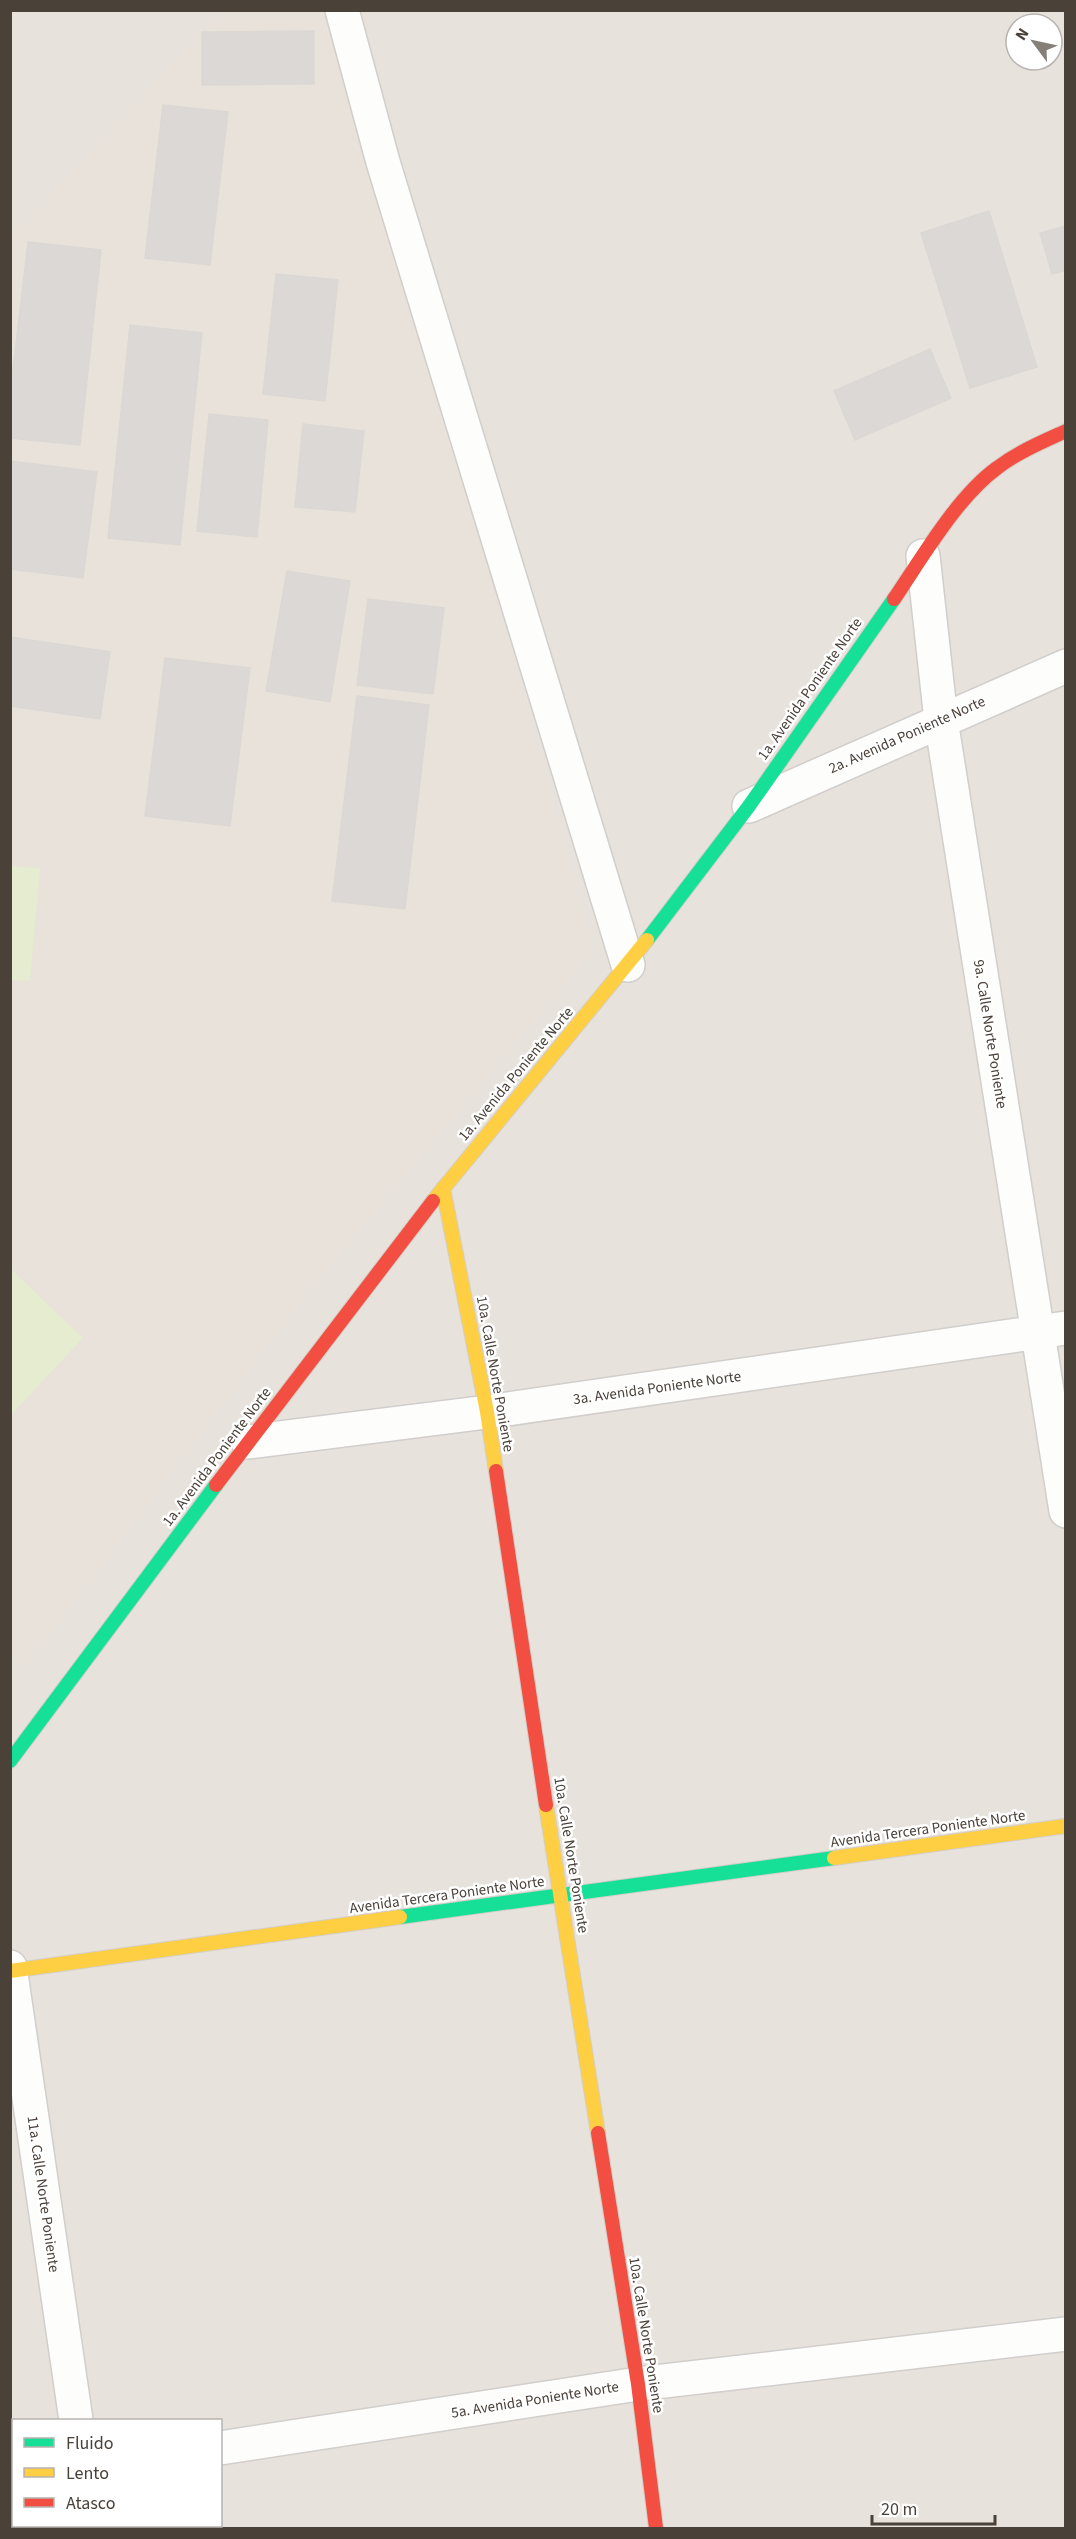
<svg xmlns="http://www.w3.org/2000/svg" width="1076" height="2539" font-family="'Source Sans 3',sans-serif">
	<rect width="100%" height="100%" fill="#f3f1ee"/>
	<path fill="#e7e2dc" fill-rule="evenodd" d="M11,11h1054v2517h-1054zM1016,24h36v36h-36zM14,2420h206v106h-206z"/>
	<path fill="#e9e2da" d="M221,11h105l126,428 140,512 -282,338 -286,379 -14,-14v-1416z"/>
	<path fill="#e5eccf" d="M10,866l30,2 -10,113 -19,-1z
		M11,1269l72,69 -72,77h-1z"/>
	<path fill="#dbd8d5" stroke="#dbd8d4" stroke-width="1.5" d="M314,31v53l-112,1v-53z
		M163,105l65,7 -18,153 -65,-7z
		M989,211l48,156 -67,21 -49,-155z
		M1066,226v44l-14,4 -12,-41z
		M28,242l73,8 -21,195 -70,-7v-43z
		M276,274l62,6 -13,121 -62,-7z
		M130,325l72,8 -22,212 -72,-7z
		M930,349l21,49 -96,42 -21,-49z
		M209,414l59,6 -11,117 -60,-6z
		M303,424l61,7 -9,81 -60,-5z
		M10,461l87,11 -14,106 -73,-9z
		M287,571l63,10 -20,121 -64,-11z
		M368,599l76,9 -11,86 -76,-9z
		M10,637l100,15 -10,67 -90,-13z
		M165,658l85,10 -20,158 -85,-10z
		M357,696l72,9 -24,204 -73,-8z"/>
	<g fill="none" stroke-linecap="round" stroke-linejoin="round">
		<defs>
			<path id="street" d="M342,10l41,152 245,803
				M923,556l18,164 125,791
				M749,806l317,-140
				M248,1442l239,-30 579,-84
				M10,1967l66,453
				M220,2448l418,-64 428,-50
				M10,2479l4,-1
				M91,2526v2"/>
			<path id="fast" d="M647,940l102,-134 145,-207
				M10,1761l206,-276
				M400,1917l434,-59"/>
			<path id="slow" d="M443,1188l44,224 9,59
				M433,1201l214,-261
				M546,1805l52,328
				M834,1858l232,-32
				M10,1971l390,-54"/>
			<path id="jam" d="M894,599c28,-41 63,-102 103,-131 21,-16 45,-26 69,-37
				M496,1471l50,334
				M216,1485l217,-284
				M598,2133l40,251 18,144"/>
		</defs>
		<use href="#street" stroke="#d1cecb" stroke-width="36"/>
		<use href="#fast" stroke="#d3cec6" stroke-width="16"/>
		<use href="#slow" stroke="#d3cec6" stroke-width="16"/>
		<use href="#jam" stroke="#d3cec6" stroke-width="16"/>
		<use href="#street" stroke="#fdfdfc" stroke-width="33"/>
		<use href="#fast" stroke="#16e098" stroke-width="14"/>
		<use href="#slow" stroke="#ffcf43" stroke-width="14"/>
		<use href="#jam" stroke="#f24e42" stroke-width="14"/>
	</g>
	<g text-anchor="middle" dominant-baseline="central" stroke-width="5" stroke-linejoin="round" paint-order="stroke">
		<g font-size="15" fill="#4a4139" stroke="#fff">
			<text transform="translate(810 689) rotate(-55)">1a. Avenida Poniente Norte</text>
			<text transform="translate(907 735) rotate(-24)">2a. Avenida Poniente Norte</text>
			<text transform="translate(990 1034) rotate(81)">9a. Calle Norte Poniente</text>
			<text transform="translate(516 1074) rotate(-50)">1a. Avenida Poniente Norte</text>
			<text transform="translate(495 1374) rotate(80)">10a. Calle Norte Poniente</text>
			<text transform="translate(657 1388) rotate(-8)">3a. Avenida Poniente Norte</text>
			<text transform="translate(217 1457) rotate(-53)">1a. Avenida Poniente Norte</text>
			<text transform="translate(928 1829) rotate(-8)">Avenida Tercera Poniente Norte</text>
			<text transform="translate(571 1855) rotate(81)">10a. Calle Norte Poniente</text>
			<text transform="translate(447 1895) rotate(-8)">Avenida Tercera Poniente Norte</text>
			<text transform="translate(43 2194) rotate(82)">11a. Calle Norte Poniente</text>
			<text transform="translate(646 2335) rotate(81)">10a. Calle Norte Poniente</text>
			<text transform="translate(535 2400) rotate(-9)">5a. Avenida Poniente Norte</text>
		</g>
	</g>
	<rect width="1076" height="2539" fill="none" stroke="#4a4139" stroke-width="24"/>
	<rect x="12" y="2419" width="210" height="108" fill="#ffffff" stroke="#b7b3b0" stroke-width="1.5"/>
	<rect x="24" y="2438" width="30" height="9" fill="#16e098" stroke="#b7b3b0" stroke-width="1.5"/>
	<text x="66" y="2449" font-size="18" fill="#4a4139">Fluido</text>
	<rect x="24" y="2468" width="30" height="9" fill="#ffcf43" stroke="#b7b3b0" stroke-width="1.5"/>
	<text x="66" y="2479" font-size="18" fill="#4a4139">Lento</text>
	<rect x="24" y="2498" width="30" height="9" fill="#f24e42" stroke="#b7b3b0" stroke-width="1.5"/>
	<text x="66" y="2509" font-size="18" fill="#4a4139">Atasco</text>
	<g transform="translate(1034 42) rotate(303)"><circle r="28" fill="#ffffff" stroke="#b7b3b0" stroke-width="1.5"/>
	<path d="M0-4.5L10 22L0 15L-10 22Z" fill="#857f78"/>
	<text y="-9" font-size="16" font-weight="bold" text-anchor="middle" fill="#4a4139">N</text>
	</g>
	<path d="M872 2515v9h123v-9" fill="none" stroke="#4a4139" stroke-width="3"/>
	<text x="881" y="2515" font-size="18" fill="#4a4139" stroke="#ffffff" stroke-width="4.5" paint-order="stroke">20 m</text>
</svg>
